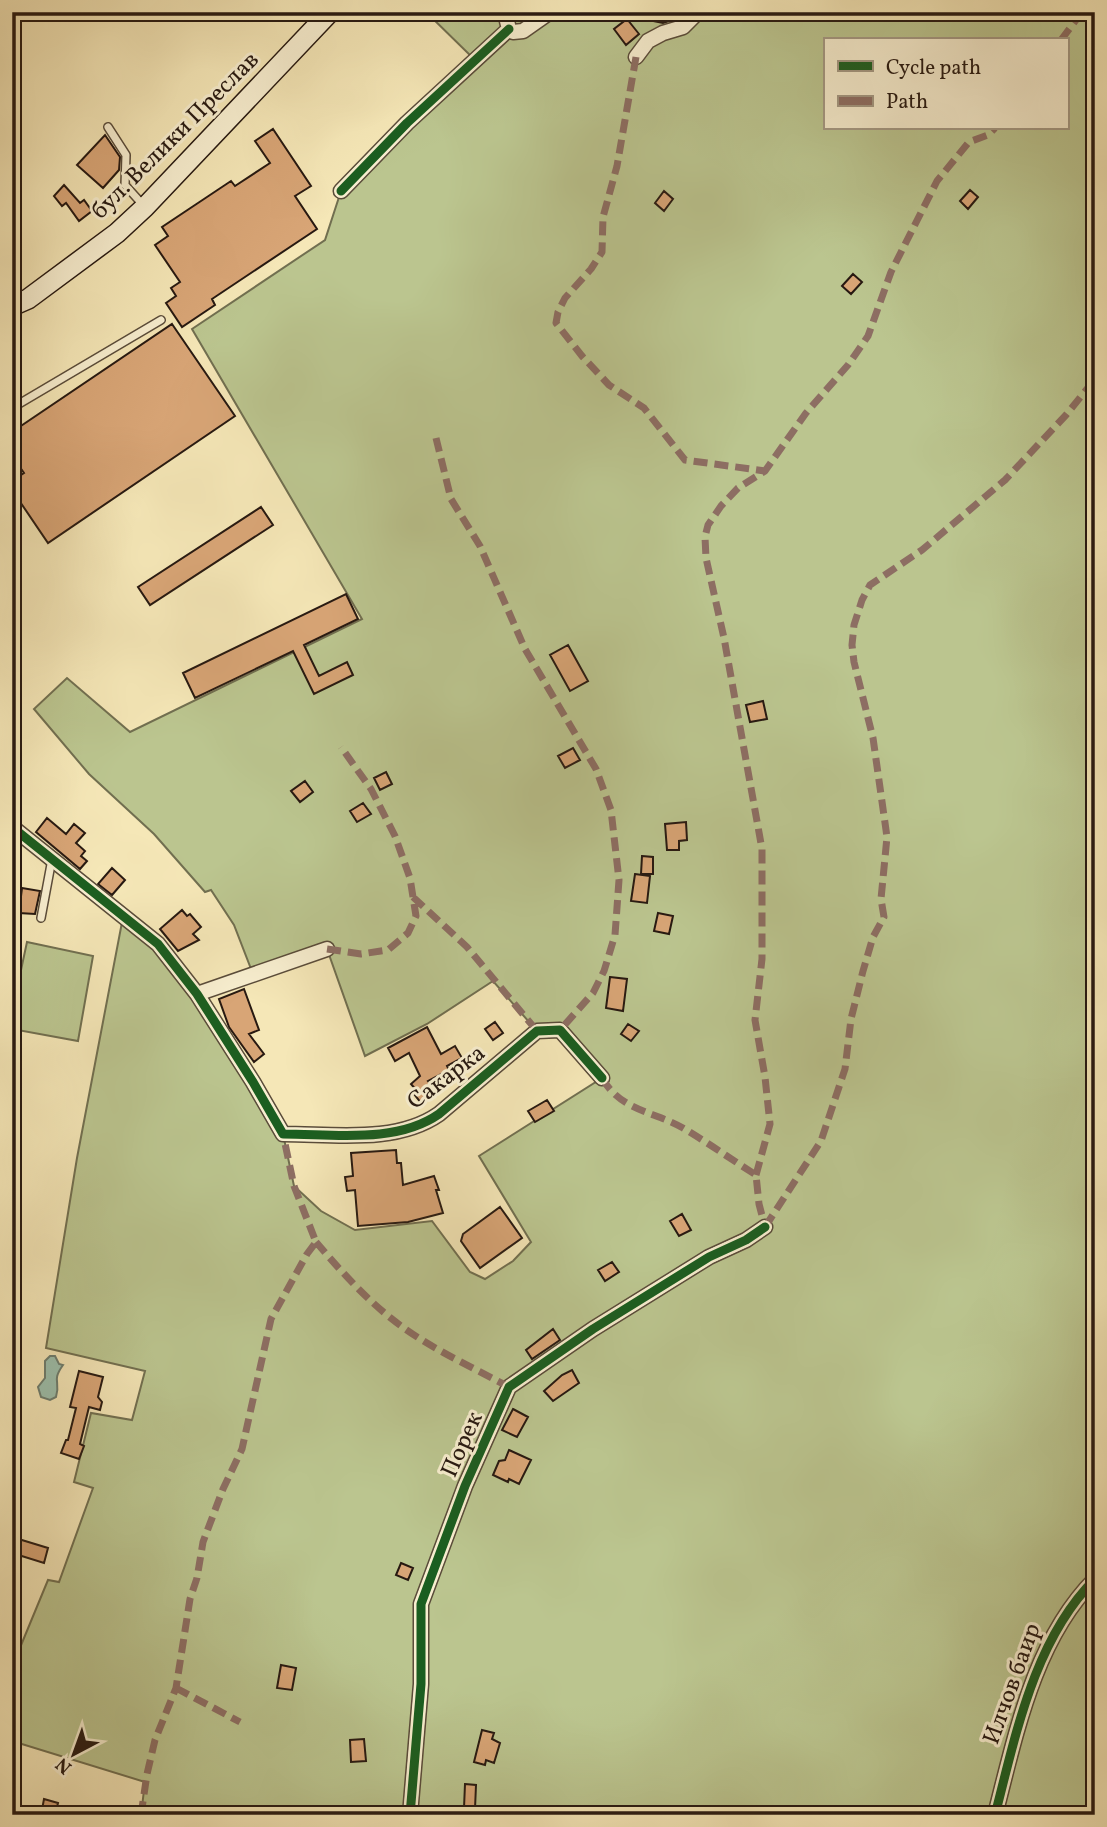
<svg xmlns="http://www.w3.org/2000/svg" width="1107" height="1827" font-family="Vollkorn,serif">
	<rect width="100%" height="100%" fill="#f5e7b7"/>
	<filter id="stains"><feTurbulence type="fractalNoise" baseFrequency=".00286" numOctaves="4"/><feColorMatrix values="0 0 0 0 .2 0 0 0 0 .09 0 0 0 0 .02 0 0 0 .5 -.17"/></filter>
	<radialGradient id="worn" r=".72"><stop offset=".6" stop-color="#630" stop-opacity="0"/><stop offset="1" stop-color="#630" stop-opacity=".3"/></radialGradient>
	<path fill="#bbc58f" stroke="#716f50" stroke-width="2" fill-rule="evenodd" d="M426,12h669v1803h-954l4,-33 -133,-41v-74l36,-87 11,2 34,-94 -19,-6 17,-69 41,7 13,-49 -99,-23 31,-190 46,-241 35,27 125,190 11,52 27,25 34,19 77,-9 38,51 15,7 28,-18 18,-19 -52,-86 123,-78 -42,-48 -23,1 -44,-50 -66,43 -62,32 -38,-107 -74,25 -19,-49 -23,-35 -6,2 -51,-58 -65,-60 -55,-65 33,-31 63,54 232,-113 -170,-290 133,-89 16,-49 134,-131zM825,40h242v88h-242z
		M27,942l66,14 -15,85 -66,-12v-17z"/>
	<path fill="#9cc0ad" stroke="#6d7d6f" stroke-width="2" d="M50,1356h5l4,8 4,1c-12,17 -2,15 -7,32l-6,3 -9,-3 -3,-10 7,-9v-17z"/>
	<path fill="#d8a576" stroke="#271911" stroke-width="2" d="M638,12h46l-6,6 -15,5 -25,-5z
		M627,19l12,15 -13,11 -12,-16z
		M273,129l38,57 -16,10 22,33 -105,70 3,6 -33,22 -16,-24 10,-7 -5,-8 9,-6 -25,-37 13,-9 -6,-9 69,-46 4,5 35,-23 -15,-22z
		M105,135l15,22 -1,13 -16,18 -26,-23z
		M64,185l16,18 4,-3 8,11 -13,10 -13,-18 -4,3 -8,-10z
		M970,190l8,7 -10,12 -8,-8z
		M664,191l9,8 -9,12 -9,-8z
		M853,274l9,8 -11,12 -9,-8z
		M172,324l63,92 -187,127 -36,-53v-9l12,-8 -12,-17v-24z
		M261,507l12,18 -123,80 -12,-18z
		M346,594l12,25 -54,26 15,31 28,-14 6,13 -39,19 -21,-43 -98,47 -12,-25z
		M568,645l20,36 -18,10 -20,-36z
		M763,701l4,18 -17,3 -4,-17z
		M573,748l7,12 -15,8 -7,-12z
		M386,772l6,12 -12,6 -6,-12z
		M305,781l8,11 -13,10 -9,-11z
		M363,803l8,11 -14,8 -7,-11z
		M47,818l19,16 8,-10 11,9 -9,10 9,8 -4,5 6,5 -7,8 -44,-37z
		M686,822l1,18 -8,1v9h-12l-2,-26z
		M642,856l11,1v17h-12z
		M112,868l13,12 -13,15 -14,-11z
		M635,874l15,2 -3,27 -16,-2z
		M22,888l18,3 -5,23 -16,-1z
		M182,910l5,6 3,-2 11,13 -8,7 6,6 -21,11 -18,-22z
		M658,913l15,3 -4,18 -15,-3z
		M610,977l17,2 -4,32 -17,-3z
		M244,989l15,41 -10,4 15,20 -10,8 -25,-35 -10,-28z
		M495,1022l8,11 -10,7 -8,-11z
		M628,1024l11,7 -8,10 -10,-7z
		M427,1027l14,27 14,-8 7,12 -15,8 2,4 -21,11 9,11 -15,12 -8,-10 3,-3 -6,-7 9,-8 -11,-23 -14,8 -7,-13z
		M547,1100l7,11 -19,11 -7,-11z
		M396,1150l1,13h4l2,22 31,-9 5,14h-3l7,23 -35,9 -50,4 -3,-36 -8,1 -2,-14 8,-1 -2,-23z
		M500,1207l22,31 -42,30 -19,-27 2,-7z
		M682,1214l9,16 -12,6 -9,-15z
		M612,1262l7,10 -14,9 -7,-11z
		M553,1329l7,11 -28,19 -6,-9z
		M572,1370l7,13 -26,18 -9,-10 18,-16z
		M79,1371l24,6 -5,20 4,5 -2,8 -11,-3 -9,37 4,2 -5,13 -18,-6 5,-13h2l8,-32 -6,-1z
		M513,1409l15,8 -11,20 -15,-7z
		M509,1450l22,10 -12,24 -10,-5 -1,3 -15,-7 6,-14 6,-1z
		M12,1537l36,11 -4,15 -32,-10z
		M401,1563l12,5 -5,12 -12,-5z
		M281,1665l15,3 -4,22 -15,-2z
		M482,1730l12,3 -2,6 8,4 -6,20 -8,-3 -1,5 -11,-3z
		M364,1739l2,22 -15,1 -1,-22z
		M465,1784l11,1 -1,24 -11,-1z
		M44,1799l14,4 -3,12h-14z"/>
	<g fill="none" stroke-linecap="round" stroke-linejoin="round">
		<defs>
			<path id="service" d="M108,127l18,28 -1,30 19,21
				M12,408l149,-88
				M41,918l11,-59"/>
			<path id="minor" d="M509,29l4,3 10,-1 27,-19
				M509,29l-2,-8 2,-9
				M636,57l12,-16 15,-8 20,-6 15,-15
				M341,191l66,-68 102,-94
				M12,827l146,117 39,50 56,88 30,52c51,0 113,10 156,-20l98,-83 23,-1 42,48
				M197,994l130,-45
				M410,1815l11,-131v-80l44,-118 44,-99 84,-58 116,-72 37,-17 19,-13
				M995,1815c21,-81 39,-175 100,-236"/>
			<path id="secondary" d="M12,306l16,-7 89,-66 28,-26 185,-195"/>
		</defs>
		<use href="#service" stroke="#5a4c3a" stroke-width="10"/>
		<use href="#minor" stroke="#5a4c3a" stroke-width="17"/>
		<use href="#secondary" stroke="#271911" stroke-width="22"/>
		<use href="#service" stroke="#f8efd0" stroke-width="7"/>
		<use href="#minor" stroke="#f8efd0" stroke-width="14"/>
		<use href="#secondary" stroke="#f8efd0" stroke-width="19"/>
		<path stroke="#8d6e63" stroke-width="7" stroke-dasharray="14 7" stroke-linecap="butt" d="M1061,40l21,-28
			M636,57l-19,109 -14,51 -1,35 -11,17 -26,29 -7,14 -2,11 26,33 27,29 35,23 41,52 80,11
			M436,438l15,61 29,47 45,103 71,120 15,41 8,70 -4,55 -11,36 -11,22 -33,37
			M413,897l54,50 70,84
			M327,949l34,5 27,-4 20,-17 8,-17 -6,-38 -15,-42 -24,-47 -30,-42
			M602,1078c19,33 51,33 81,50 25,15 48,31 73,47l3,29 6,23
			M756,1175l14,-51 -5,-47 -10,-57 7,-61v-110l-38,-211 -18,-80 -1,-21 3,-12 13,-19 17,-18 27,-17 41,-58 42,-48 20,-29 23,-64 46,-91 32,-39 19,-7 7,-7
			M765,1227l56,-86 24,-72 6,-50 12,-48 10,-34 11,-20 -3,-18 6,-62 -14,-99 -19,-76 -2,-17 2,-20 8,-25 8,-15 52,-35 83,-70 61,-65 29,-36
			M316,1242c23,27 48,55 76,77 35,28 78,47 117,68
			M176,1688l64,34
			M141,1815l6,-41 8,-34 21,-52 14,-89 7,-21 6,-36 20,-53 19,-40 29,-130 36,-65 9,-12 -22,-56 -11,-52"/>
		<defs>
			<path id="cycleway" d="M341,191l66,-68 102,-94
				M12,827l146,117 39,50 56,88 30,52c51,0 113,10 156,-20l98,-83 23,-1 42,48
				M410,1815l11,-131v-80l44,-118 44,-99 84,-58 116,-72 37,-17 19,-13
				M995,1815c21,-81 39,-175 100,-236"/>
		</defs>
		<use href="#cycleway" stroke="#f8efd0" stroke-width="13"/>
		<use href="#cycleway" stroke="#1b5e20" stroke-width="9"/>
	</g>
	<g text-anchor="middle" dominant-baseline="central" stroke-width="6" stroke-linejoin="round" paint-order="stroke">
		<g font-size="24" fill="#271911" stroke="#f8efd0">
			<text transform="translate(176 136) rotate(-45)">бул. Велики Преслав</text>
			<text transform="translate(447 1078) rotate(-37)">Сакарка</text>
			<text transform="translate(463 1445) rotate(-66)">Порек</text>
			<text transform="translate(1013 1684) rotate(-70)">Илчов баир</text>
		</g>
	</g>
	<rect width="1107" height="1827" fill="none" stroke="#f5e7b7" stroke-width="42"/>
	<rect x="14" y="14" width="1079" height="1799" fill="none" stroke="#271911" stroke-width="3.5"/>
	<rect x="21" y="21" width="1065" height="1785" fill="none" stroke="#271911" stroke-width="2"/>
	<rect x="824" y="38" width="245" height="91" fill="#f8efd0" stroke="#a49984" stroke-width="2"/>
	<rect x="838" y="61" width="35" height="10" fill="#1b5e20" stroke="#a49984" stroke-width="2"/>
	<text x="886" y="74" font-size="21" fill="#271911">Cycle path</text>
	<rect x="838" y="96" width="35" height="10" fill="#8d6e63" stroke="#a49984" stroke-width="2"/>
	<text x="886" y="108" font-size="21" fill="#271911">Path</text>
	<g transform="translate(74 1754) rotate(221)" stroke="#f8efd0" stroke-width="5" paint-order="stroke">
	<path d="M0-5L12 26L0 18L-12 26Z" fill="#271911"/>
	<text y="-10" font-size="19" font-weight="bold" text-anchor="middle" fill="#271911">N</text>
	</g>
	<rect width="100%" height="100%" filter="url(#stains)"/>
	<rect width="100%" height="100%" fill="url(#worn)"/>
</svg>
